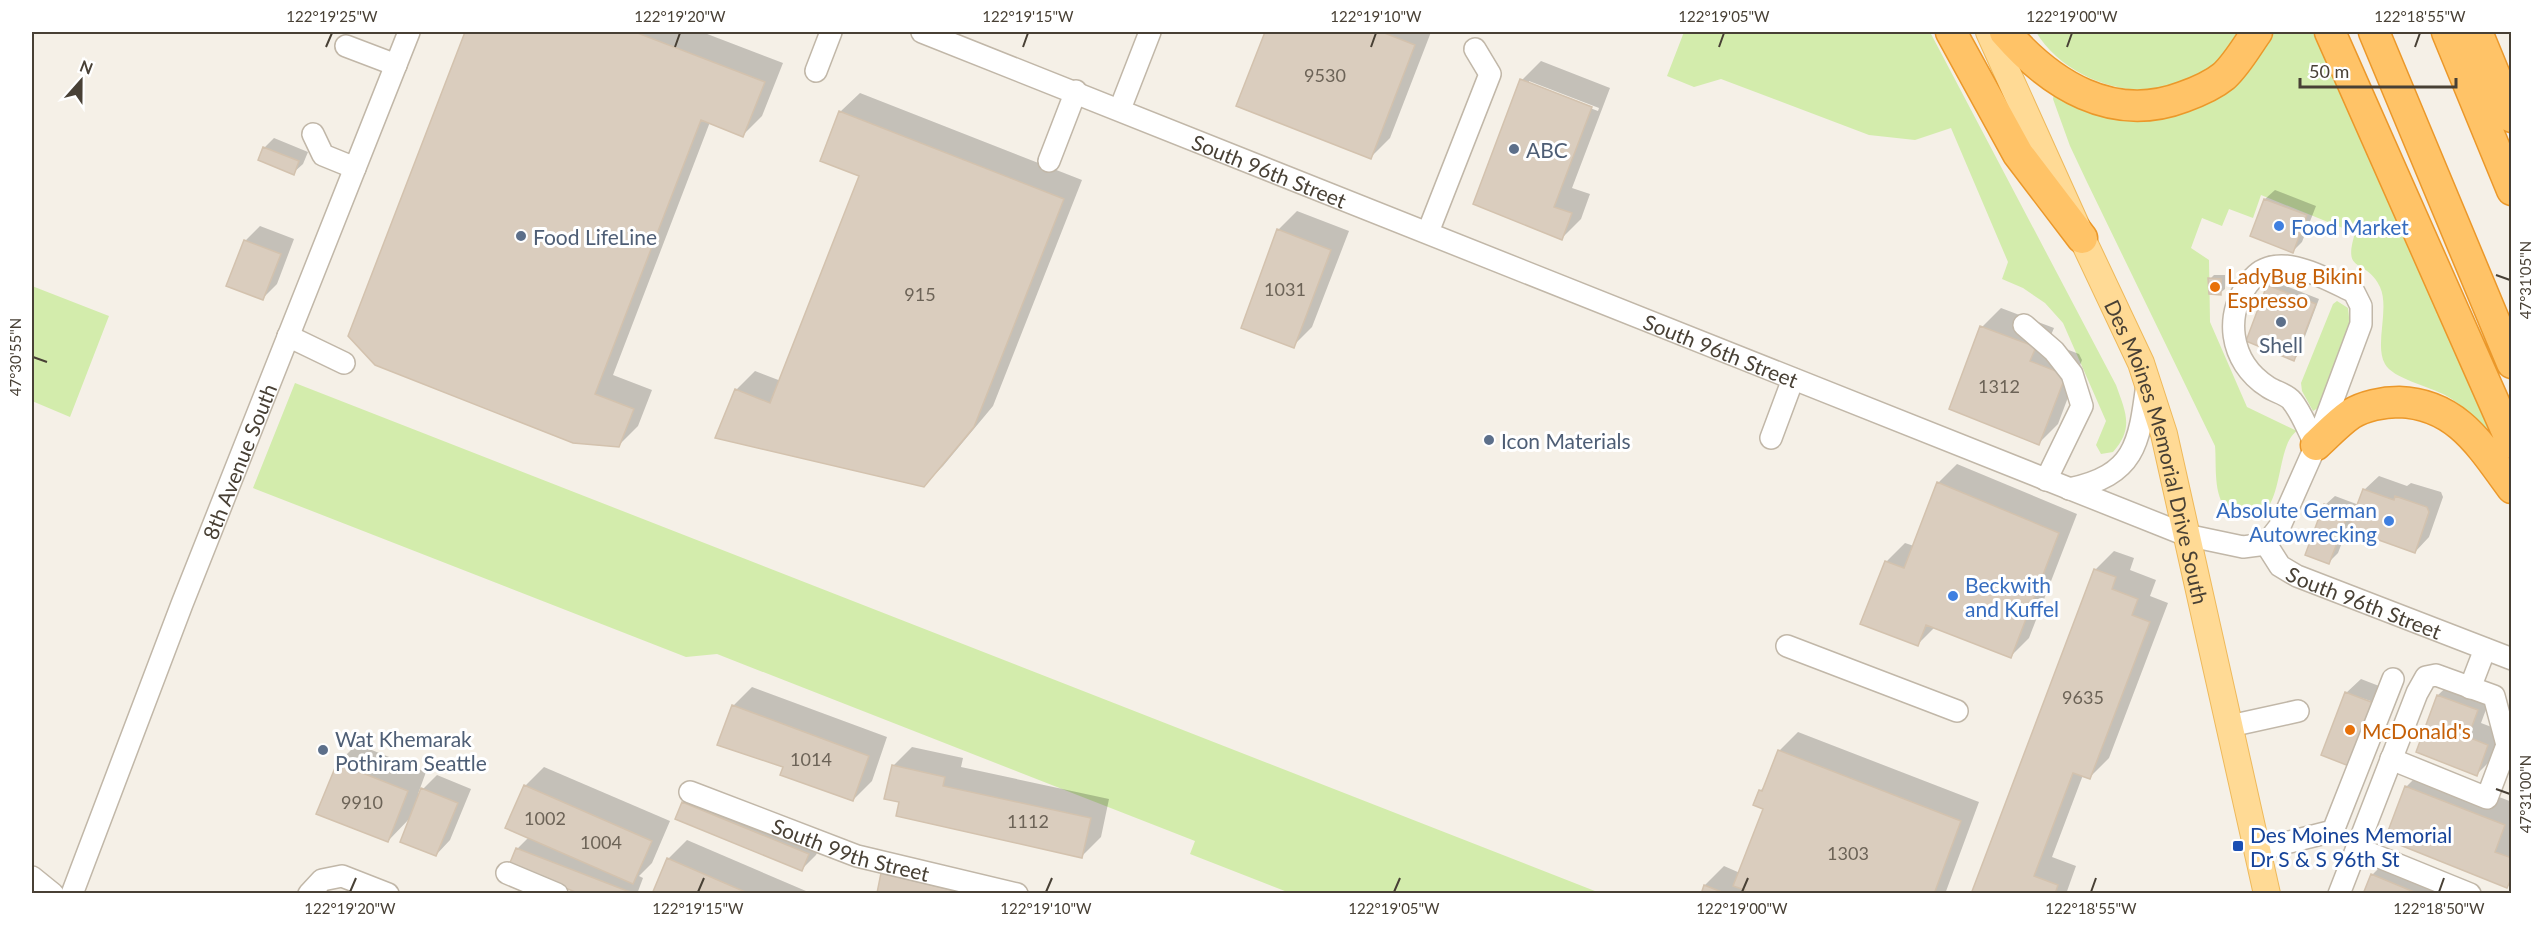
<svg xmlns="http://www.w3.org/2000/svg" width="2543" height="925" font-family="Lato,sans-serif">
	<rect width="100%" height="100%" fill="#f5f0e7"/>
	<path fill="#d3ecac" d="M1684,32h246l186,353c10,28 18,43 -3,67l-12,2 -5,-9 10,-24 -43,-98 -18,-20 -22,-15 -21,-9 6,-17 -57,-134 -36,12 -46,-5 -148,-56 -27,8 -27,-11z
		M2036,32h205c-7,9 -14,20 -22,29 -52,52 -148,29 -183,-29z
		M2274,32h42l176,406c-15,-16 -28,-33 -47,-43 -15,-8 -53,-17 -60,-31 -11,-19 5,-55 -5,-77 -15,-31 -38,-11 -25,-54l-94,-38 -8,23 -24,-9 -7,17 -20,-8 -11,30 18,12 1,62 37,85 50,24c-25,16 -9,100 -59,85 -27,-8 -21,-48 -23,-70l-129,-266 -16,-34 -17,-47 1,-5 25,13 162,-30 15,-17z
		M32,286l77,30 -39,101 -38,-16z
		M2337,301l11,7 2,18 -32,82 -5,3 -11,-20 -1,-8 32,-79z
		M295,383l1305,510h-310l-100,-39 5,-13 -478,-187 -31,3 -433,-169z"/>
	<path fill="#0003" fill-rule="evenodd" d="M467,32h235l81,31 -21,53 -19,19 -33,-13 -97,253 39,15 -14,36 -19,19 -269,-110z
		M1266,32h165l-41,106 -19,19 -133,-52z
		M1541,61l69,27 -38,100 18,6 -9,25 -19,19 -40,-158zM1529,81l70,27 -1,3 -69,-26z
		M860,93l222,87 -89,226 -50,60 -19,19 -188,-95 19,-19 26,10 80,-205 -39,-16 19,-49z
		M274,138l34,14 -5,12 -10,9 -29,-25z
		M2275,190l41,16 -14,36 -9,9 -41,-16 13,-36z
		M1297,211l52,20 -37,96 -19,19 -15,-116z
		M260,226l34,13 -17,45 -14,14 -35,-13 18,-45z
		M2214,275h11v14l-5,4 -10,-14z
		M2273,281l46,18 -21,56 -4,4 -26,-74z
		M2001,308l53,20 -6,14 31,12 3,6 -24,64 -19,19 -57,-116z
		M1957,464l120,50 -48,124 -19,19 -75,-30 -17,17 -32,-82 19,-19 9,3 24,-63z
		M2379,476l28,10 4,-3 30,9 2,5 -14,40 -14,15 -67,-25 -10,26 -9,9 -4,-57 10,-9 24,9 5,-15z
		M2114,551l20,7 -4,12 26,10 -6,16 18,7 -59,155 -19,19 -7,-2 -31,82 24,9 -10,28h-94l123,-324z
		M2361,679l31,12 -6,15 -40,-13z
		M2453,681l38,15 -10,27 21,8 -11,29 -14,14 -39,-79z
		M752,687l135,50 -15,44 -19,19 -120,-94z
		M1798,732l181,70 -34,92h-243l3,-9 19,-19 16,7 25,-65 -5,-17 6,-6 13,-34z
		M357,744l69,28 -8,22 19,-19 34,14 -21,51 -14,15 -25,-38 -23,24 -50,-78z
		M912,747l51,11 -2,9 148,32 -8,38 -19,19 -181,-56 -8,-34z
		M544,767l126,54 -18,42 -13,13 4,2 -6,16h-52l-68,-45 12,-12 -4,-51z
		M2425,768l87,34v80l-5,4 -101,-99z
		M698,788l125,51 -7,16 -14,14 -119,-66z
		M687,840l126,54h-159l14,-35z
		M2391,856l94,38h-121l8,-19z
		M897,860l113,34h-123l-9,-3 5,-17z"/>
	<path fill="#dacdbe" stroke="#d3c2ae" stroke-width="1.5" d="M465,32h170l130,50 -22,55 -42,-17 -106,274 39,15 -15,38 -46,-4 -198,-78 -27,-29z
		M1265,32h117l33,13 -44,114 -135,-53z
		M1520,79l72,28 -38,100 18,6 -10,27 -89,-36z
		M839,111l225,88 -90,228 -50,60 -209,-49 20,-49 35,14 89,-227 -39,-15z
		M263,147l36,14 -5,14 -36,-15z
		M2264,199l43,16 -14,38 -43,-17z
		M1277,229l54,21 -37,98 -53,-20z
		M244,240l37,14 -18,46 -37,-14z
		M2208,278l13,1v16l-12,-1z
		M2267,285l49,19 -22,57 -48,-20z
		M1980,326l56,21 -6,14 31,12 3,7 -25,65 -90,-36z
		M1937,482l122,51 -48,125 -85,-33 -8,21 -58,-22 25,-63 19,7z
		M2363,489l31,11 1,-4 32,11 2,5 -14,41 -67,-24z
		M2324,504l24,10 -19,50 -24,-9z
		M2094,569l22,8 -4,12 26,10 -6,16 18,7 -60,157 -17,-6 -39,103 24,9 -3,9h-84z
		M2345,692l34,13 -25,63 -33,-13z
		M2437,695l41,15 -10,27 20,8 -11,31 -61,-24z
		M732,705l137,51 -16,45 -73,-26 3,-8 -66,-22z
		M1778,750l183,71 -27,73h-191l2,-4 -12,-4 30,-77 -10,-4 6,-15 3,1z
		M337,763l71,28 -20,51 -72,-28z
		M892,765l53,12 -2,9 148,32 -9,40 -186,-42 3,-14 -15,-3z
		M524,785l128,56 -19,43 -128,-56z
		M2405,786l100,39 -10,27 17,6v19l-5,11 -122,-49z
		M421,788l37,15 -22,53 -36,-14z
		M682,802l127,52 -7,17 -127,-52z
		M516,848l114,44 -1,2h-49l-71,-29z
		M667,858l83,36h-98z
		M881,873l88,21 -92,-1z
		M2371,874l48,20h-56z
		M1704,885l23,9h-26z"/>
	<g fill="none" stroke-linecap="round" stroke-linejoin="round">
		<defs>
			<g id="minor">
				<path id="s1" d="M922,32l1264,503 57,12 23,-3"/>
				<path d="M346,46l50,19"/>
				<path d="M816,71l15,-39"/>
				<path d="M1120,109l30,-77"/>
				<path d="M313,134l10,21 32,13"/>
				<path d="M1049,161l27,-70"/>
				<path d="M1428,232l62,-158 -15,-25"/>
				<path d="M2024,325l30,26 18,23 10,32 -36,74"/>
				<path d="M288,336l56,27"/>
				<path d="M1771,438l22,-59"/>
				<path d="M2069,489c66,-14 70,-44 78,-105"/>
				<path d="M2266,544l14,-18 36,-81 45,-121v-18l-7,-14c-26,-12 -75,-43 -101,-14 -31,34 -24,84 15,109 7,5 19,7 24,14 10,12 16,30 24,44"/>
				<path id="s2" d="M2266,544l14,22 17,10 215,83"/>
				<path d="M1787,646l170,65"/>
				<path d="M2470,688l15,-39"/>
				<path d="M2230,726l68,-15"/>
				<path d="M2391,759l96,39 20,-53"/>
				<path id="s3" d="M690,792l167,64 160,38"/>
				<path d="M2357,848l113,46"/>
				<path d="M2258,850l75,-19 60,-152"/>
				<path d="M507,873l50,21"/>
				<path d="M32,877l21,17"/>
				<path id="s4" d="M72,894l110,-290 227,-572"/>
				<path d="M309,894l13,-14 20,-4 46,18"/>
				<path d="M2339,894l78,-201 9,-16 10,-2 58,21 13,49 5,5"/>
			</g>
			<g id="major">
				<path id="s5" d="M1989,32l93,206 59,125 23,71 103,460"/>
			</g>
			<path id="highway" d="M1951,32l67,122 64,84
				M2005,32c45,52 107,92 178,65 14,-5 30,-12 41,-21 13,-12 23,-30 33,-44
				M2330,32l182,411
				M2374,32l138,331
				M2447,32l65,158
				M2477,32l35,85
				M2316,445c11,-10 22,-22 35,-31 13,-8 32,-12 48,-12 58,2 82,44 113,86"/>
		</defs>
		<use href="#minor" stroke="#c1b7a8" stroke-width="24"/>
		<use href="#major" stroke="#eeb95b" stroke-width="28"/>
		<use href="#highway" stroke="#eb982a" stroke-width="33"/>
		<use href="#minor" stroke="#fff" stroke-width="21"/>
		<use href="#major" stroke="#ffda95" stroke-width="26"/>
		<use href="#highway" stroke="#ffc367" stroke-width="30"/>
	</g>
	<path fill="none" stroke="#484035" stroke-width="2" d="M326,47l6,-14M675,47l5,-14M1023,47l5,-14M1371,47l5,-14M1719,47l5,-14M2067,47l5,-14M2415,47l5,-14M2496,275l14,5M33,357l14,5M2496,789l14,5M350,892l6,-14M698,892l6,-14M1046,892l6,-14M1394,892l6,-14M1742,892l6,-14M2091,892l5,-14M2439,892l5,-14"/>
	<g fill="#5c6f8a" stroke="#fff" stroke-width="2">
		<circle cx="1514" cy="149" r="6"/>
		<circle cx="521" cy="236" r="6"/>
		<circle cx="2281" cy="322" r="6"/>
		<circle cx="1489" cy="440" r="6"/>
		<circle cx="323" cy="750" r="6"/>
	</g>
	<g fill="#3f7fe0" stroke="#fff" stroke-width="2">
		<circle cx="2279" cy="226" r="6"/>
		<circle cx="2389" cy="521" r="6"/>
		<circle cx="1953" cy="596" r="6"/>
	</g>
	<g fill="#e8710a" stroke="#fff" stroke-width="2">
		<circle cx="2215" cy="287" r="6"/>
		<circle cx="2350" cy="730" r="6"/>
	</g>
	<rect fill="#1a4fb4" stroke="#fff" stroke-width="2" x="2232" y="840" width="12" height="12" rx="3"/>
	<g text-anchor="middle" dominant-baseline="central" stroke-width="6" stroke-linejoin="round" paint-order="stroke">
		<g font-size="18" fill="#6c6357">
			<text x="1325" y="75">9530</text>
			<text x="1285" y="289">1031</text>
			<text x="920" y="294">915</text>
			<text x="1999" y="386">1312</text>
			<text x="2083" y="697">9635</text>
			<text x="811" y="759">1014</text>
			<text x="362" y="802">9910</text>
			<text x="545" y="818">1002</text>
			<text x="1028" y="821">1112</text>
			<text x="601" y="842">1004</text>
			<text x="1848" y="853">1303</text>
		</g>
		<g font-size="21" fill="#4e5e75" stroke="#fff" text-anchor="start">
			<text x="1526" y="149">ABC</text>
			<text x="533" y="236">Food LifeLine</text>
			<text x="2281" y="344" text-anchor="middle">Shell</text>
			<text x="1501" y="440">Icon Materials</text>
			<text x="335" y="738">Wat Khemarak<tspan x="335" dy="24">Pothiram Seattle</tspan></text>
		</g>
		<g font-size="21" fill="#484035" stroke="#fff">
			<text stroke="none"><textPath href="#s1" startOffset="374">South 96th Street</textPath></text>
			<text stroke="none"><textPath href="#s1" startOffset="860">South 96th Street</textPath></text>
			<text stroke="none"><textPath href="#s5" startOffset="454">Des Moines Memorial Drive South</textPath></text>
			<text stroke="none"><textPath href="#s4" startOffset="464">8th Avenue South</textPath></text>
			<text stroke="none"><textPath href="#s2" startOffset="118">South 96th Street</textPath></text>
			<text stroke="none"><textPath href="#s3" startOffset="171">South 99th Street</textPath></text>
		</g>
		<g font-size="21" fill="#366cbe" stroke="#fff" text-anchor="start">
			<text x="2291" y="226">Food Market</text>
			<text x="2377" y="509" text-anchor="end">Absolute German<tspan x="2377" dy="24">Autowrecking</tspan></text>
			<text x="1965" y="584">Beckwith<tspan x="1965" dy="24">and Kuffel</tspan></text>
		</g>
		<g font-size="21" fill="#c56008" stroke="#fff" text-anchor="start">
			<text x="2227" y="275">LadyBug Bikini<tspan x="2227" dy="24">Espresso</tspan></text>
			<text x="2362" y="730">McDonald's</text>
		</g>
		<g font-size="21" fill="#164399" stroke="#fff" text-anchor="start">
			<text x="2250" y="834">Des Moines Memorial<tspan x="2250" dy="24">Dr S &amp; S 96th St</tspan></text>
		</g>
	</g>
	<rect width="2543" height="925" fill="none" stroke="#ffffff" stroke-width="66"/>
	<g transform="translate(81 81) rotate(21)" stroke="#ffffff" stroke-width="4.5" paint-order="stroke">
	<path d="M0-4.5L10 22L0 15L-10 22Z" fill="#484035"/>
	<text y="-9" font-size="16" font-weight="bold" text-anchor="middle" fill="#484035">N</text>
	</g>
	<path d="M2300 78v9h156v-9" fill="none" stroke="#484035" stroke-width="3"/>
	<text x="2309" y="78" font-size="18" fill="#484035" stroke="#ffffff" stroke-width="4.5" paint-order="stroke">50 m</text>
	<rect x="33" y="33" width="2477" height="859" fill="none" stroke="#484035" stroke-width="2"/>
	<g font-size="15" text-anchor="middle" fill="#484035">
		<text x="332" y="22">122°19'25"W</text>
		<text x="680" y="22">122°19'20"W</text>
		<text x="1028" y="22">122°19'15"W</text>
		<text x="1376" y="22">122°19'10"W</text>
		<text x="1724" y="22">122°19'05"W</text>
		<text x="2072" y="22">122°19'00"W</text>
		<text x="2420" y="22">122°18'55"W</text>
		<text transform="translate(2526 280) rotate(-90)" y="5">47°31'05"N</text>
		<text transform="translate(16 357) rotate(-90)" y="5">47°30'55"N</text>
		<text transform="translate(2526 794) rotate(-90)" y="5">47°31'00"N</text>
		<text x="350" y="914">122°19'20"W</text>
		<text x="698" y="914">122°19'15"W</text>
		<text x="1046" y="914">122°19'10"W</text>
		<text x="1394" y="914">122°19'05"W</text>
		<text x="1742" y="914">122°19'00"W</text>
		<text x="2091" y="914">122°18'55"W</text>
		<text x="2439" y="914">122°18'50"W</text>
	</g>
</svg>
